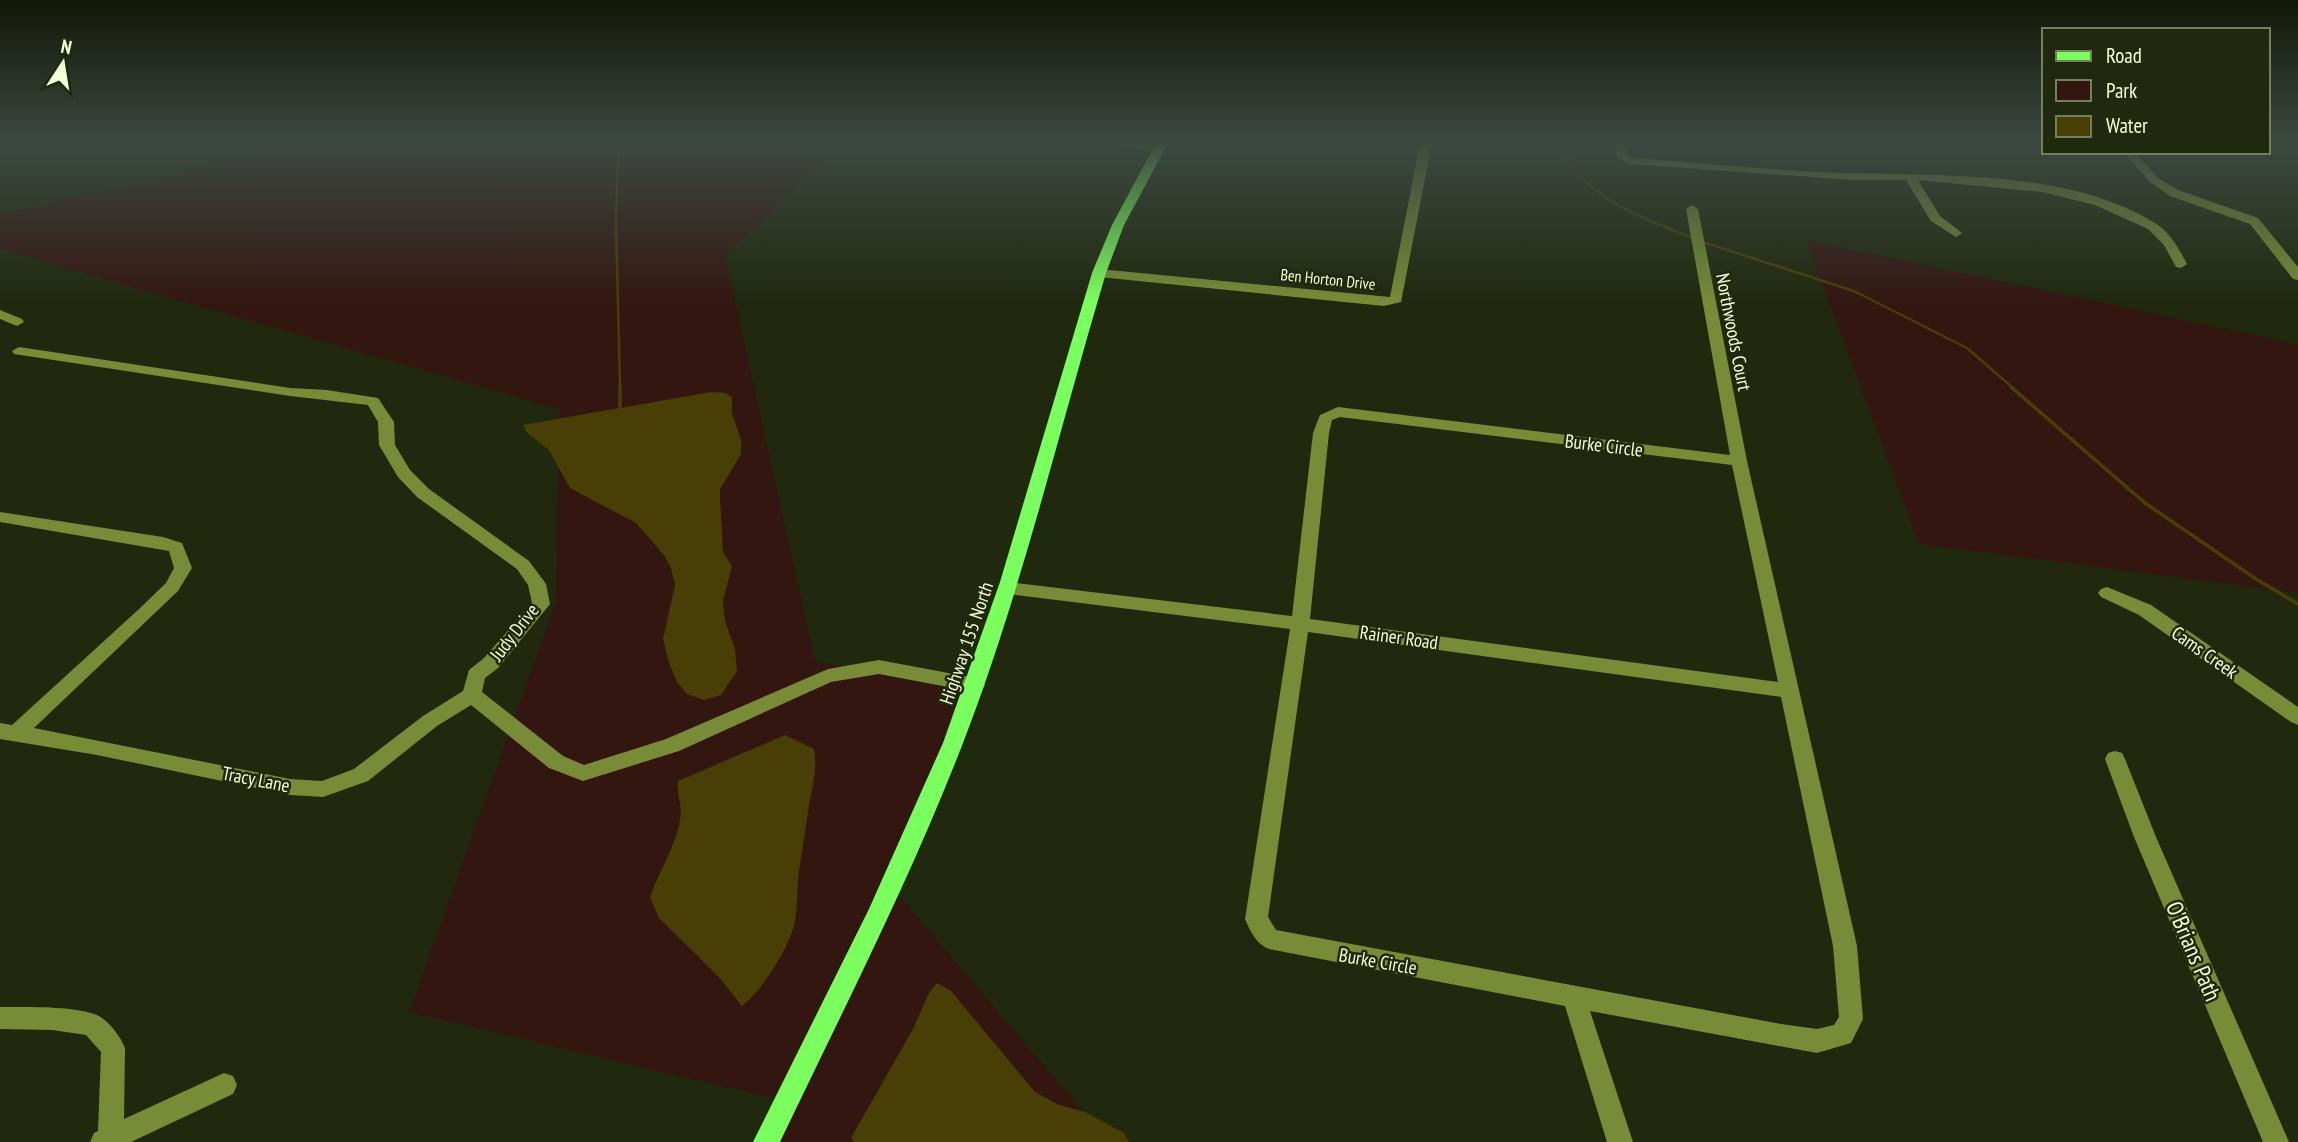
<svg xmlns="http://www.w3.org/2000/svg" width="2298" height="1142" font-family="'PT Sans Narrow',sans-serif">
	<rect width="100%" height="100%" fill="#20290e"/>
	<path fill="#341611" d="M304,143h401l126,13 -106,99 90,406 148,29 -71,197 217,255h-336l21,-39 -385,-91 147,-411 3,-192 -559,-160v-34z
		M1806,240l492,104v249l-379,-49z"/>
	<path fill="#4a3e07" d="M711,392l14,1 7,4v16l9,27v14l-21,35v9l3,54 9,14 -9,35 2,20 10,28 2,22 -16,24 -17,5 -17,-6 -10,-12 -8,-19 -6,-24 12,-54 -4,-17 -7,-13 -28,-32 -66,-35 -21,-38 -23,-18 -3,-7z
		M785,735l29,14c4,23 -3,41 -6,63 -3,20 -6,40 -9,59 -3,22 0,44 -8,64 -10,24 -29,55 -49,71l-24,-30 -59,-58 -9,-21c9,-26 26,-50 30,-78 3,-14 -4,-25 -2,-38z
		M937,983l14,8 84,101 24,13 26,7 39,21 5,9h-275l-3,-4 62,-109 16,-36z"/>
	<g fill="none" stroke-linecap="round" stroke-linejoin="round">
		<path stroke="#4a3e07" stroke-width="2.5" d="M1560,143c6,9 10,20 16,28 27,34 78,52 117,67
			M1700,241l154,50 113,57 46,40
			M620,388l-4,-164 2,-70 6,-11"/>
		<path stroke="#4a3e07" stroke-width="3.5" d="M620,387v21
			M2011,387l134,116 111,76 42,25"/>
		<path fill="#788b37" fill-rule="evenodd" d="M16,143l-16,8v-7z
			M1108,143h35l23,5 -6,3 -46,-5z
			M1420,143h12l-31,159 -17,4 -285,-29 -7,-4 7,-4 291,28z
			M1615,143h11l2,13 4,2c74,5 148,14 222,15 95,3 217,-2 301,50 15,9 24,26 32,41l-6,4 -5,-1 -12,-22 -16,-16 -53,-24 -52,-13 -125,-12 22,36 22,17 -6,4 -25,-16 -25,-41h-52l-224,-16 -13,-6z
			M2123,152h11l24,26 20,12 80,28 40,49v13l-5,-1 -43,-55 -80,-28 -20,-14z
			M1692,205l6,4 49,252 110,485 6,73 -12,24 -34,10 -227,-42 43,131h-26l-42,-136 -296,-57c-12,-4 -19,-18 -24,-30l45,-290 -283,-35 -9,-6 9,-6 285,34 21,-183 7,-18 18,-8 392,48 -44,-246zM1340,417l392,48 46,217 -468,-63 19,-186 3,-13zM1308,632l473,65 52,249 6,71 -5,8 -17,4 -36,-5 -505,-94 -8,-13z
			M0,310l22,9 2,3 -7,4 -17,-7z
			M19,347l271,41 37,2 51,8 16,24 1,23 15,25 19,19 100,72 17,23 4,20 -52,64 -13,10 -3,14 81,64 21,9 82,-26 162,-70 51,-9 96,18 7,2 3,5 -3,5 -7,2 -96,-18 -48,8 -152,69 -96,30 -34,-13 -78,-63 -34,21 -69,55 -45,16 -33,-2 -193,-40 -97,-16v-16l12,2 126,-115 28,-27 8,-15 -5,-17 -169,-29v-10l163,25 19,6 10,25 -14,23 -144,137 256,51 32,2 32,-12 69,-53 40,-25 6,-21 15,-12 48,-55 -4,-18 -11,-16 -100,-72 -19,-20 -19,-32 -1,-23 -10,-17 -78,-9 -276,-42 -2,-3z
			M2107,587l44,18 147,102v18l-7,-3 -152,-107 -38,-18 -3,-4 3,-4z
			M2115,751l7,2 3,6 31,78 133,305h-26l-129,-305 -29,-78 3,-6z
			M0,1007c22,0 86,-2 102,11 10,7 19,20 23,30l-1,71 100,-46 9,3 4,9 -4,9 -102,48h-41l4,-9 4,-2 3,-79 -15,-17 -34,-5 -52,-1z"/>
		<path fill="#7bff5e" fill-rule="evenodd" d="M1156,143h12l-44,82 -18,48c-47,157 -84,317 -143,470 -53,137 -120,267 -183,399h-27l116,-233 74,-166 57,-161 92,-309 20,-48z"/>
	</g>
	<linearGradient id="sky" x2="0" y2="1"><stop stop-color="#121708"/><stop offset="0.47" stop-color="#3c4941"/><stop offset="1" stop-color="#3c4941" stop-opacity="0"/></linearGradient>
	<rect width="2298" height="303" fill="url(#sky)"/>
	<g text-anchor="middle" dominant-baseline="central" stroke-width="5" stroke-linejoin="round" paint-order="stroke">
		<g font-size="16" fill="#f3ffd7" stroke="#20290e">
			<text transform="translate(1328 279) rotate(6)">Ben Horton Drive</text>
		</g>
		<g font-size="19" fill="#f3ffd7" stroke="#20290e">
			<text transform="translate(1734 332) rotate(79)">Northwoods Court</text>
			<text transform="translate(1604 445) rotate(7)">Burke Circle</text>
			<text transform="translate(514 632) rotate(-52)">Judy Drive</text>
			<text transform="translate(1399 637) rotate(8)">Rainer Road</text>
			<text transform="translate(966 643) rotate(-71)">Highway 155 North</text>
			<text transform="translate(2205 652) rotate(35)">Cams Creek</text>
			<text transform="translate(256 779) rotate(11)">Tracy Lane</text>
			<text transform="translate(1378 961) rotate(10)">Burke Circle</text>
		</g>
		<g font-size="23" fill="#f3ffd7" stroke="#20290e">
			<text transform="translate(2194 951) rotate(67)">O'Brians Path</text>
		</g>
	</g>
	<rect x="2042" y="28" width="228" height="126" fill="#20290e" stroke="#747f5e" stroke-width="2"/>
	<rect x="2056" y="51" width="35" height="10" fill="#7bff5e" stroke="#747f5e" stroke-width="2"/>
	<text x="2106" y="63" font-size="21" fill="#f3ffd7">Road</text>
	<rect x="2056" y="80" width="35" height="21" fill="#341611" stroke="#747f5e" stroke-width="2"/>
	<text x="2106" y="98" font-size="21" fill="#f3ffd7">Park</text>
	<rect x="2056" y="116" width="35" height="21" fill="#4a3e07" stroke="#747f5e" stroke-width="2"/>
	<text x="2106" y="133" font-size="21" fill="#f3ffd7">Water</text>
	<g transform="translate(63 63) rotate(12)" stroke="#20290e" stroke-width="5" paint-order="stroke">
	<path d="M0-5L12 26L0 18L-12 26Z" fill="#f3ffd7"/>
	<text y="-10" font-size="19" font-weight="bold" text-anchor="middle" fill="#f3ffd7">N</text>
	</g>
</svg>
